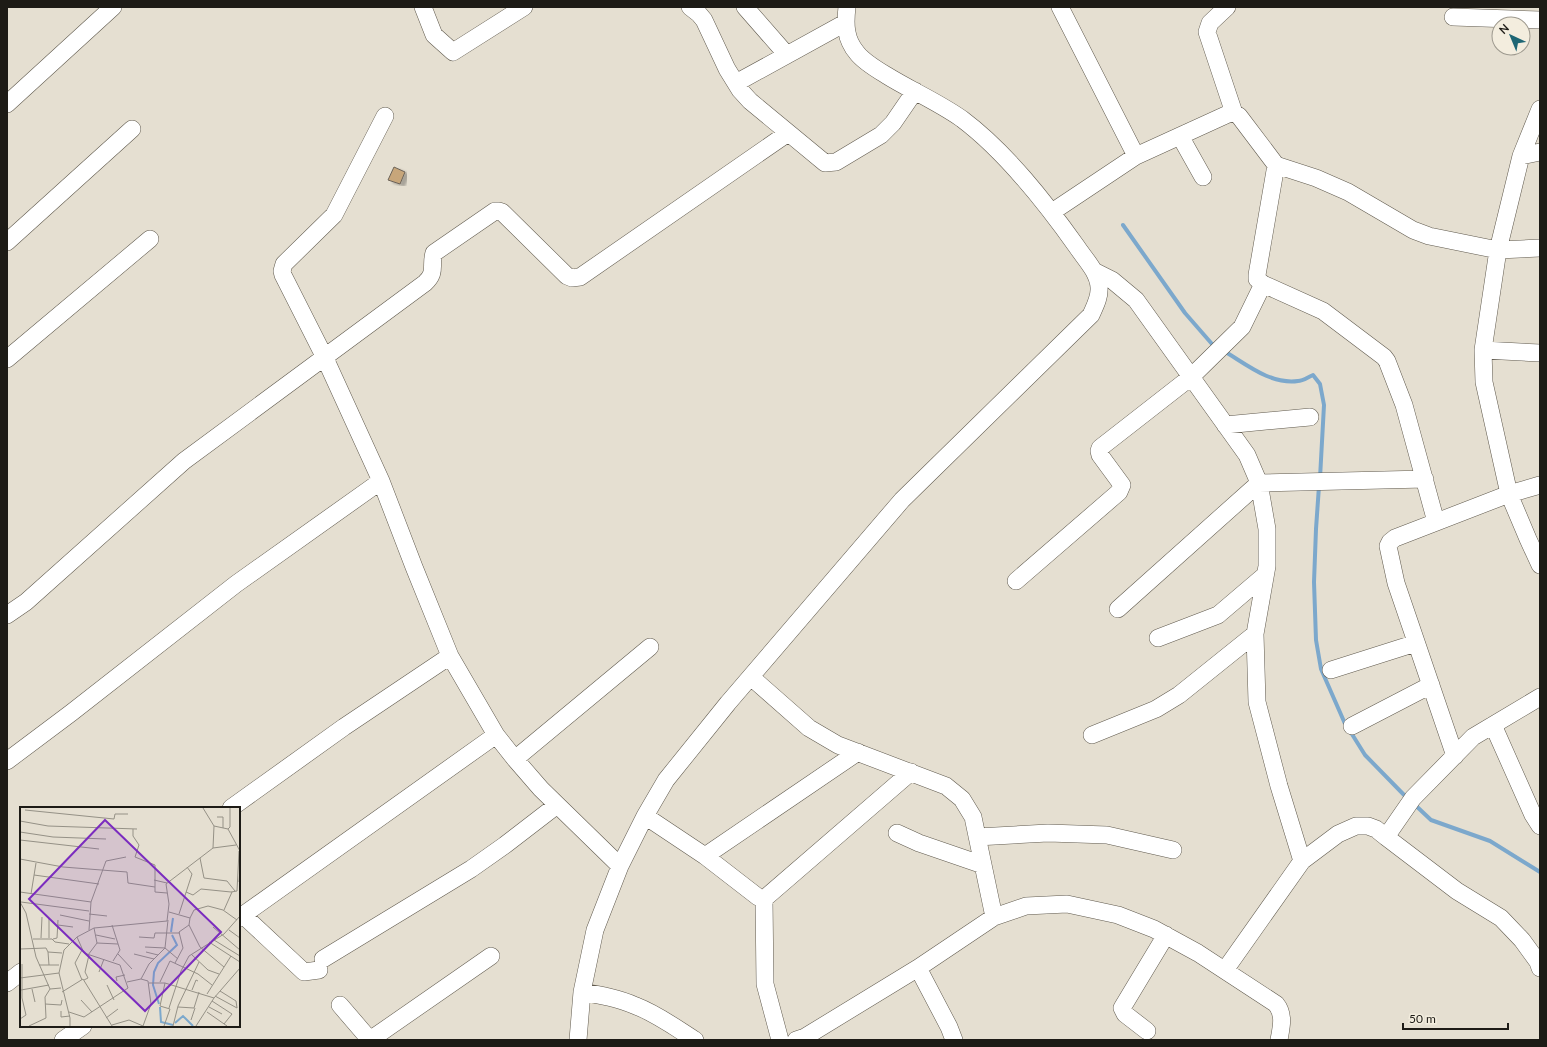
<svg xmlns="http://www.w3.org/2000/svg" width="1547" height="1047" font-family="Lato,sans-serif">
	<defs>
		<filter id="shadow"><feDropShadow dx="4.5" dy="2.5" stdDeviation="1" flood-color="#0004"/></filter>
	</defs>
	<rect width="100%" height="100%" fill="#e5dfd1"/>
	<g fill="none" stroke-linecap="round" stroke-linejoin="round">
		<path stroke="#7ca8cc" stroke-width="4" d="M1123,225l62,88 27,31 4,3
			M1224,351c22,13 47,34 74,30 5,0 10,-4 15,-6l7,9 4,21 -4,73
			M1319,486l-3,43 -2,53 2,58 5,29 25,57
			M1350,731l15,24 43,44
			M1413,803l18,17 59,21 50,31"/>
	</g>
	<path fill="#c7a67a" stroke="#6c6358" filter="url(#shadow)" d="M394,167l11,5 -5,12 -12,-4z"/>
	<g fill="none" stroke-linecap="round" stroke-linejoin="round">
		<defs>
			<path id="minor" d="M423,7l11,28 19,17 71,-45
				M690,7l9,7 5,6 23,49 13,21 10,11 75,62 11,-1 45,-27 12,-12 22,-32
				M745,7l42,48
				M1060,7l76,149
				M1227,7l-17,16 -3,9 27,81
				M1453,17l87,3
				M736,83l109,-60
				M7,104l106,-97
				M1540,109l-19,47 -23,94 -15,100 1,32 25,112 19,45 12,26
				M385,116l-51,99 -50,49 -2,7 1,4 41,81 57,125 33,86 36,89 46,79 19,24 26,30 79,77
				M1180,136l23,41
				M1521,156l19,-4
				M1276,165l-19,110v4l6,5 60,27 61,46 3,4 17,44 32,117
				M1052,212l84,-56 92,-42 6,-1 5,3 37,49 40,13 32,14 65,38 16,6 69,14 42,-2
				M7,242l125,-113
				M1094,271l18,9 24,20 111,155 12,28 8,46v37l-12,68 2,68 22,84 23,75
				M1483,350l57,3
				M7,359l143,-120
				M1225,425l85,-8
				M1016,581l103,-89 3,-7 -22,-30 -1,-4 1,-3 91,-71 51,-50 21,-43
				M1118,609l141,-126 166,-4
				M7,615l19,-13 158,-141 241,-178c12,-11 5,-17 9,-30l61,-42h4l3,1 65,64 5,2 8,-1 208,-144
				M1158,638l60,-23 47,-40
				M1331,670l85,-27
				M751,677l58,51 29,17 108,41 16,13 11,18 21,100
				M1493,725l40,90 7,11
				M1352,726l79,-41
				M1092,735l64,-26 23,-14 76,-61
				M1455,756l-59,-173 -8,-37 2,-4 5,-4 114,-44 31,-9
				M515,759l135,-112
				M7,761l64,-48 165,-129 145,-103
				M231,808l113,-81 106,-71
				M645,816l60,40 53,41 6,2 147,-127
				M897,833l22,10 64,22
				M977,837l71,-4 59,2 66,15
				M1386,837l27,-39 60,-61 67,-40
				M705,856l153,-104
				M764,899l1,85 15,56
				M243,915l61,57 15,-2
				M239,918l257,-183
				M323,959l148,-90 34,-24 52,-40
				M918,968l31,59 5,13
				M1225,970l77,-109 36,-27 18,-8h12l8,3 10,8 71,54 44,27 21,22 16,22 2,6
				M7,983l14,-11
				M582,992c18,3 36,6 54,14 21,8 40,22 59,34
				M340,1005l30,35
				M1147,1031l-22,-17 -3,-6 44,-73
				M63,1040l20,-14
				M370,1040l121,-84
				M578,1040l4,-48 13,-62 25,-64 25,-50 21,-36 62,-77 174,-203 189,-185c4,-9 9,-18 8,-28 -1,-15 -14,-28 -22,-40 -32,-45 -71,-95 -115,-128 -24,-17 -52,-29 -76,-44 -10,-6 -22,-13 -29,-22 -12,-14 -12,-29 -10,-46
				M796,1040l9,-3 113,-69 76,-51 32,-11 41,-2 51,11 36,14 44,24 78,51c9,11 5,24 3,36"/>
		</defs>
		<use href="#minor" stroke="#605a4e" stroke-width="18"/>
		<use href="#minor" stroke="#fff" stroke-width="17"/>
	</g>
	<g transform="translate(20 807)">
		<rect width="220" height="220" fill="#e5dfd1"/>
		<path fill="none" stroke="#7ca8cc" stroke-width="2" d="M151,125l2,-14M139,197l-6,-19 1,-13 4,-9 19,-18 -5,-10M140,200l1,15 12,3M155,216l8,-7 10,10"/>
		<path fill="none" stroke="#959186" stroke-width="1" d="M5,3l89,9 1,-5h13M197,10h6v11M0,14l28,5 89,3M194,19l14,3 12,22M113,22v7l6,9 -4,12 20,8v27l12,1M208,22l2,-2v-19M0,25l33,5 53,2M0,33l79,9M193,41l23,-3M180,51l4,20 23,3 8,10M0,52l43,8 64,5 1,11 27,4M14,68l65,9M134,73l13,3M219,75l1,-13M0,85l71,10M166,85l7,3 8,-6 30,3 6,-1 2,-40M11,87l5,-31M0,95l6,11 10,44 14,32 11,-1M1,95l68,9M204,103l8,-18M149,105l21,6 -1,7 11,22 24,20M69,107l18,2M159,107l13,-40 -5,-7M40,108l29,6M170,111l4,-8 14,-4 15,4 14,10M38,118l15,2M92,118l8,25 -7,11M193,120l27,23M74,121l3,15 21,1M69,123l2,-28 15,-41 20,-4M209,123l11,8M76,128l19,4M119,130l15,1 1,-5h25M21,131l1,-21M29,131v-20M13,132h19l3,3 14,2M33,132l4,-1 1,-18M194,133l26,16M189,135l31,20M125,140l20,1 13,11M0,142l26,-1 2,4 14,1M28,145l1,13M126,145l12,3M98,147l14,15M114,147l20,5M171,147l17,16 11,4M68,148l9,-12M155,156l8,-15 -4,-16 10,-7M19,158h20M79,165l5,-13M0,171l39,-5M121,172l8,-15 16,-16 3,-28M62,173l-7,-17 7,-13M64,173l4,-2 -3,-6 4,-17M97,174l-1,-4 9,-2M140,175l10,-21 28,13 14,11M129,176h16l49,15M87,178l7,15M12,182l3,13M1,183l28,-5M172,183l4,-10 2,1M42,185l21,-13 29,47M187,187l24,-38M195,189l22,12 -1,-7 -16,-10M61,193l11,12M192,194l20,13 -8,10M25,197l16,1 1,-5M158,200l16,1 5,-16M189,200l13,7M149,201l12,-37 8,-15 35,-22 16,-18M41,204v6l9,-1M49,205l15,5 44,-29 -8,-23 -36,-12 -7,-16M187,205l20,14M86,211l12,-9M0,212l6,-4 -4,-17v-34M171,213l4,-12M92,218l17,-5 14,6 8,-22 -3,-23 -7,-2 -14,3M9,219l17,-8 -1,-21 5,-8M50,219v-8l-11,-45 5,-23 13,-13 17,-9 73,-7 2,-17 -3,-20 47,-36 1,-22 -11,-18M144,219l6,-17 -10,-3 5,-23M153,219l5,-20 21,-44M176,219l18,-28 26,-30"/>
		<path fill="#7b2cbf" fill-opacity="0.15" stroke="#7b2cbf" stroke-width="2" d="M85,13l116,112 -76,79 -116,-112z"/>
		<rect width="220" height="220" fill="none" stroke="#1d1b16" stroke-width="2"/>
	</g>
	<rect width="1547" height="1047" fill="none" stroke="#1d1b16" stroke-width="16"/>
	<g transform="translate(1511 36) rotate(316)"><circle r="19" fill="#f3edde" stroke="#9d998e"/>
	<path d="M0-3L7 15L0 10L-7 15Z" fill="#1e6674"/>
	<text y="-6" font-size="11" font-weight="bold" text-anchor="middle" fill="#1d1b16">N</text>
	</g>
	<path d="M1403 1023v6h105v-6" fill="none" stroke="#1d1b16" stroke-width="2"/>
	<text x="1409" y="1023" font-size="12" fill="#1d1b16" stroke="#f3edde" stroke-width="3" paint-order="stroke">50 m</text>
</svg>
